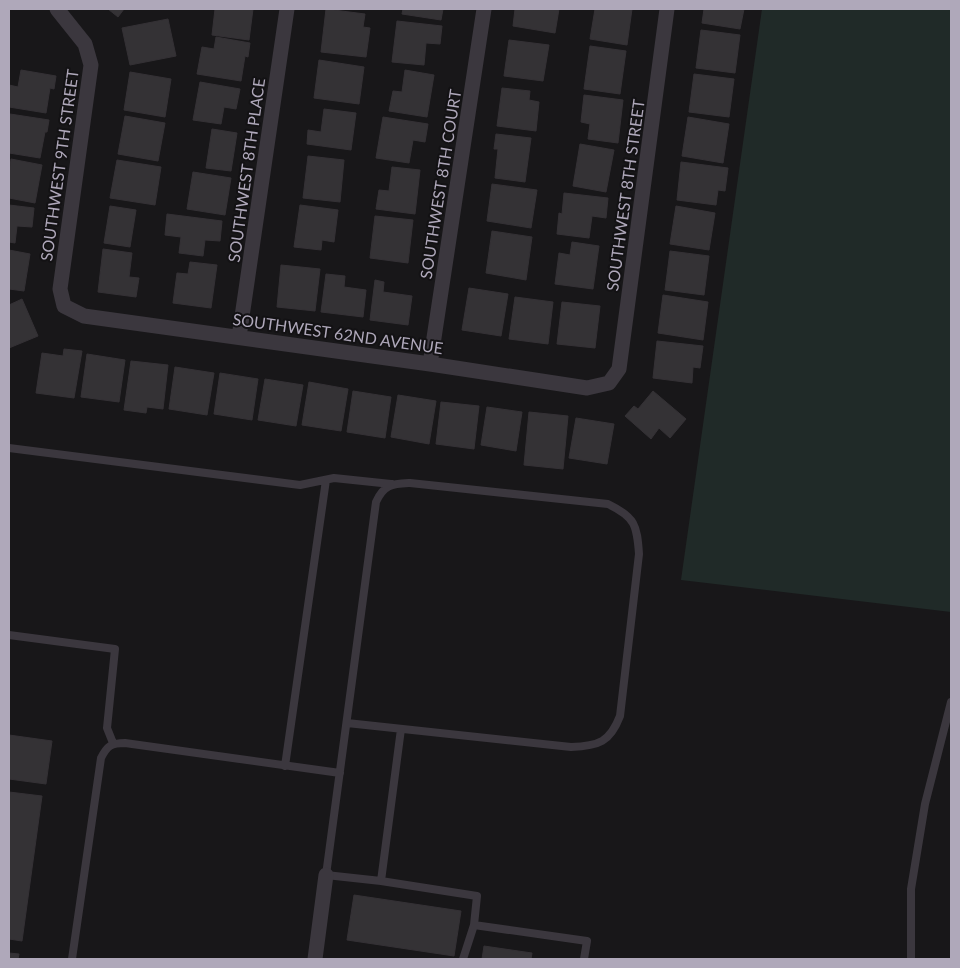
<svg xmlns="http://www.w3.org/2000/svg" width="960" height="968" font-family="Lato,sans-serif">
	<rect width="100%" height="100%" fill="#181719"/>
	<path fill="#202a28" d="M762,9h189v603l-270,-32z"/>
	<path fill="#343235" stroke="#343135" d="M108,9h16l-6,8z
		M215,9h38l-4,31 -37,-5z
		M326,9l39,5 -2,13 7,1 -4,29 -45,-5z
		M403,9h40l-2,11 -39,-6z
		M515,9h44l-4,24 -42,-7z
		M595,9h37l-5,36 -37,-6z
		M704,9h40l-4,20 -38,-6z
		M168,19l8,37 -46,9 -8,-37z
		M397,21l45,5 -2,18 -14,-1 -2,22 -32,-3z
		M701,30l39,5 -5,38 -39,-5z
		M216,37l34,6 -2,14 -3,-1 -4,25 -44,-7 5,-27 12,2z
		M509,40l40,5 -6,36 -39,-5z
		M590,46l36,5 -6,43 -36,-5z
		M319,60l45,7 -5,37 -45,-6z
		M21,70l35,6 -2,13 -4,-1 -4,25 -37,-6v-22l9,2z
		M405,70l29,5 -7,42 -38,-6 4,-20 9,1z
		M130,72l41,7 -6,38 -41,-7z
		M694,74l40,5 -5,38 -40,-5z
		M200,82l40,7 -4,20 -12,-2 -3,17 -28,-4z
		M502,88l28,3 -1,9 10,2 -3,29 -39,-5z
		M584,95l39,5 -5,43 -30,-4 2,-15 -9,-2z
		M324,109l32,4 -5,37 -44,-6 1,-14 13,2z
		M10,114l39,6 -2,12h-2l-5,26 -31,-5z
		M125,116l40,7 -7,38 -40,-7z
		M383,117l45,7 -3,18 -12,-2 -4,23 -33,-5z
		M688,117l41,7 -6,39 -41,-7z
		M212,129l25,4 -6,38 -25,-3z
		M496,134l35,4 -6,44 -30,-4 3,-29h-4z
		M580,144l34,6 -8,42 -33,-6z
		M308,156l36,4 -4,42 -37,-4z
		M11,159l31,6 -7,38 -26,-5v-24z
		M117,160l44,7 -6,38 -45,-7z
		M681,162l47,6 -3,23 -7,-1 -2,15 -39,-5z
		M392,167l28,3 -5,44 -39,-5 3,-19 10,1z
		M193,172l38,6 -6,37 -38,-6z
		M492,184l45,6 -6,38 -44,-7z
		M564,193l44,5 -2,20 -14,-2 -3,22 -32,-4 2,-21 3,1z
		M9,205l25,3 -2,19 -15,-1 -2,17 -6,-1z
		M300,205l38,5 -4,32 -12,-2 -1,10 -27,-3z
		M110,206l26,4 -6,37 -26,-4z
		M676,206l39,7 -6,37 -39,-6z
		M167,214l55,7 -2,20 -15,-1 -2,16 -24,-3 2,-16 -16,-2z
		M375,216l38,4 -5,43 -38,-5z
		M492,231l40,6 -6,43 -40,-7z
		M572,242l27,4 -6,43 -38,-5 4,-31 11,2z
		M103,249l29,4 -3,24 10,1 -3,19 -38,-5z
		M9,250l21,4 -6,37 -15,-2z
		M670,251l39,5 -5,39 -39,-5z
		M190,262l27,3 -6,43 -38,-5 4,-30 11,1z
		M281,265l39,4 -5,42 -38,-4z
		M326,274l19,2 -1,11 22,3 -3,27 -42,-5z
		M375,280l9,2 -1,10 29,4 -4,29 -38,-5z
		M469,288l39,6 -7,42 -39,-6z
		M663,295l45,7 -5,38 -45,-7z
		M515,297l38,5 -5,42 -39,-5z
		M22,299l16,37 -29,12v-43z
		M562,302l38,4 -5,42 -38,-4z
		M657,341l46,5 -3,22 -7,-1 -1,16 -39,-5z
		M64,349l18,2 -8,47 -38,-5 6,-40 21,3z
		M87,354l38,6 -6,42 -38,-5z
		M131,361l37,4 -5,44 -16,-2 -1,6 -22,-3z
		M175,367l39,6 -7,42 -38,-6z
		M220,373l38,6 -6,41 -38,-6z
		M265,379l38,6 -7,41 -38,-6z
		M309,382l39,7 -7,42 -39,-6z
		M353,391l38,6 -6,41 -38,-6z
		M653,391l33,28 -16,19 -11,-10 -8,11 -26,-23 9,-10 4,3z
		M398,395l38,6 -7,43 -38,-7z
		M441,402l38,4 -5,43 -38,-5z
		M487,407l35,5 -6,39 -35,-6z
		M529,412l39,4 -5,53 -39,-4z
		M576,418l38,6 -7,40 -38,-6z
		M9,735l43,6 -6,43 -37,-5z
		M9,792l33,4 -20,145 -13,-2z
		M354,895l107,16 -7,45 -107,-16z
		M484,946l48,7 -1,6h-49z
		M9,953l10,1 -1,5h-9z"/>
	<g fill="none" stroke-linecap="round" stroke-linejoin="round">
		<path stroke="#3b373e" stroke-width="8" d="M9,448l291,37 34,-7 57,6
			M9,635l106,14 -8,79 6,15
			M347,723l224,24c28,-1 39,-5 49,-31l19,-162c-2,-29 -4,-37 -31,-50l-198,-21c-18,1 -26,1 -34,19l-50,373 55,6 20,-152
			M285,766l41,-286
			M381,881l96,15 -3,29 113,16 -3,18
			M72,959l29,-201c6,-12 10,-15 24,-15l215,30
			M463,959l11,-34
			M911,959v-70l14,-85 26,-102"/>
		<path stroke="#3b373e" stroke-width="15" d="M57,9l28,35 6,21 -31,224 4,17 20,10 346,48 157,24 22,-5 10,-14 48,-360
			M239,337l48,-328
			M430,364l54,-355
			M315,959l11,-84"/>
	</g>
	<g text-anchor="middle" dominant-baseline="central" stroke-width="4" stroke-linejoin="round" paint-order="stroke">
		<g font-size="16" fill="#afa8ba" stroke="#131214">
			<text transform="translate(59 165) rotate(-82)">SOUTHWEST 9TH STREET</text>
			<text transform="translate(246 170) rotate(-82)">SOUTHWEST 8TH PLACE</text>
			<text transform="translate(440 184) rotate(-81)">SOUTHWEST 8TH COURT</text>
			<text transform="translate(625 195) rotate(-82)">SOUTHWEST 8TH STREET</text>
			<text transform="translate(338 333) rotate(8)">SOUTHWEST 62ND AVENUE</text>
		</g>
	</g>
	<rect width="960" height="968" fill="none" stroke="#afa8ba" stroke-width="20"/>
</svg>
